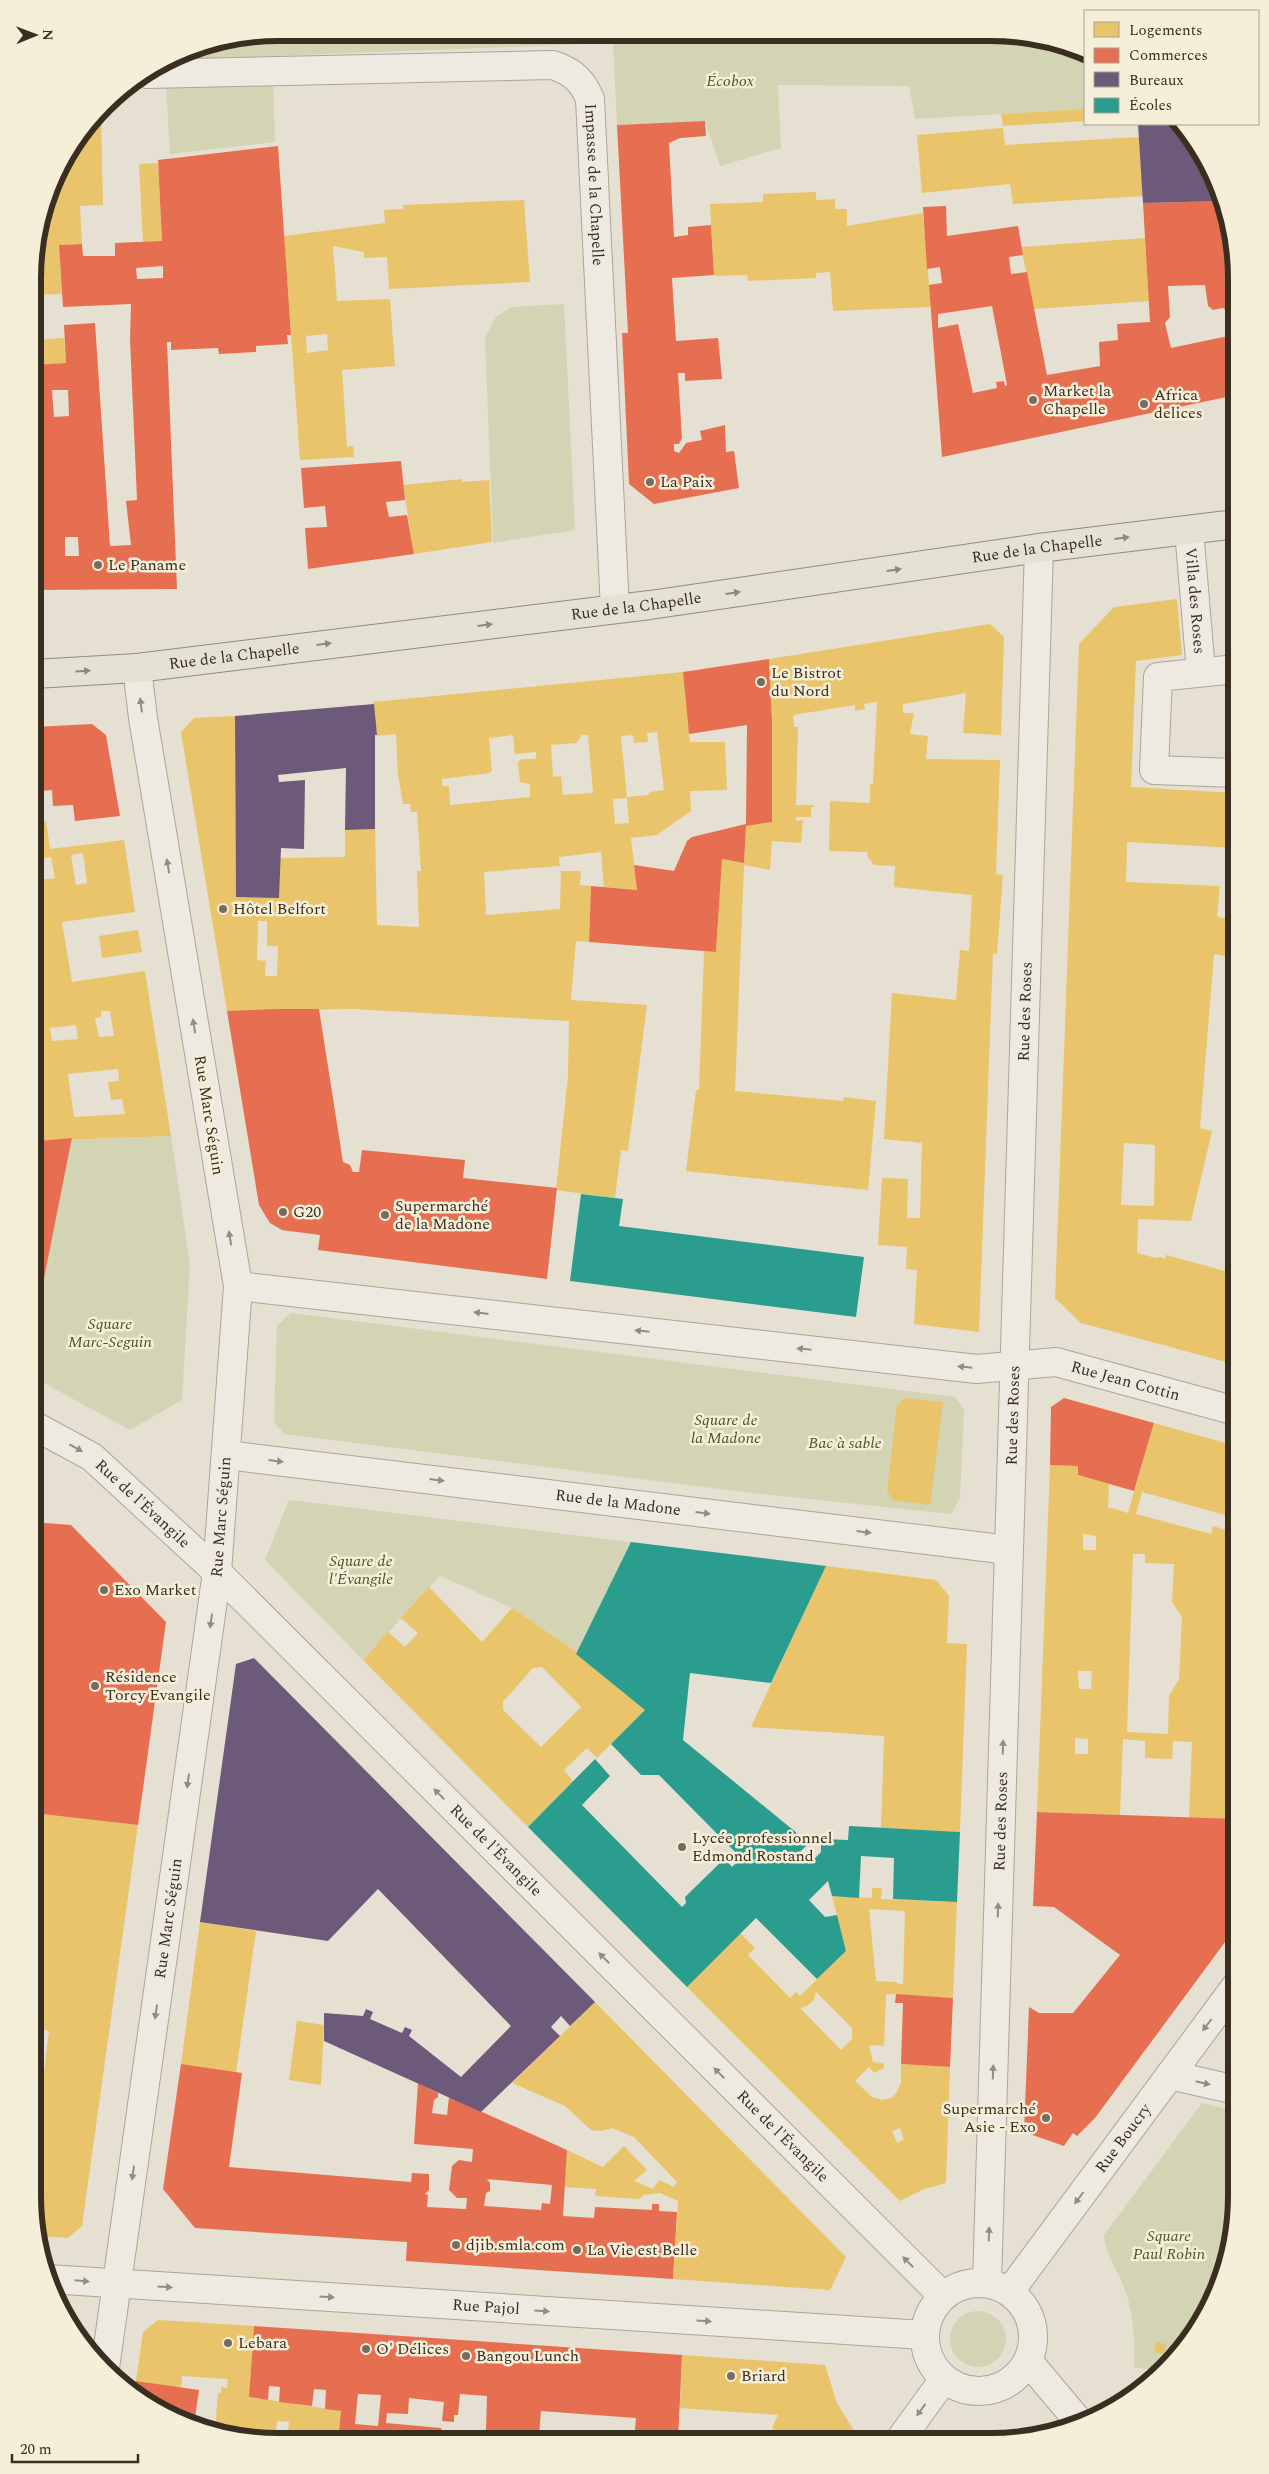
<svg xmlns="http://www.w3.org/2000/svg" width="1269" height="2474" font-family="Spectral,serif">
	<rect width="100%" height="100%" fill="#e5e0d1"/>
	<path fill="#d2d4b4" d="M279,33l759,4 47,16v56l-170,10 -6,-33 -131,-1 3,63 -61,18 -15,-45 -88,4 -4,-82 -442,17 14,-9z
		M273,81l2,61 -105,12 -4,-68z
		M564,304l11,226 -82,13 -8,-206 11,-20 15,-10z
		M171,1136l19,128 -8,136 -52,30 -97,-53v-44l39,-193z
		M291,1313l664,84 9,12 -4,89 -9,16 -207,-22 -460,-58 -10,-12 3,-96z
		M289,1500l342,42 -54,110 -65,-44 -72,-32 -77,84 -98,-100z
		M1202,2103l34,8v101l-18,77 -33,56 -27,26 -24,-4c1,-24 0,-50 -8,-74 -6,-20 -21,-37 -22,-58z
		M950 2339a28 28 0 1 1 56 0a28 28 0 1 1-56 0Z"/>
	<path fill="#e9c46a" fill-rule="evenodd" d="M1085,109v12l-82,5 -2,-12z
		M101,114l2,91 -23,1 2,38 -23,1 3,49 -27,1v-48l23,-78z
		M1003,128l2,17 134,-8 4,59 -130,8 -3,-20 -88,9 -5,-58z
		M158,163l4,78 -19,1 -4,-78z
		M816,192v8l19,-1v10h12v17l76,-13 8,94 -98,4 -3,-39 -14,1v5l-68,3 -1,-6 -33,1 -4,-72 53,-2v-8z
		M524,200l6,82 -141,7 -2,-32 -23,1v-6l-31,-6 4,55 53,-2 5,67 -53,4 5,77 6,-1 1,11 -54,3 -16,-224 101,-13 -1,-13 19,-1v-4zM327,334l1,16 -21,3 -1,-17z
		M1145,238l4,63 -115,8 -13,-62z
		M1236,308v11l-7,2 -2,-10z
		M64,338l2,25 -23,2 -2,-22 -4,1 -1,-4z
		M462,479v3l27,-2 3,62 -78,12 -11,-69z
		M1236,592v41h-1l-4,-40z
		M1177,599l5,56 -46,6 -5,126 105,6v55l-109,-6 -1,40 94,4 -3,31 19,3v38l-22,-4 -14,174 12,3 -21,90 -53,-2 -1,34 19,5 6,-1 3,3 1,-5 70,19v50l-10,38 -145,-39 -26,-25 24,-654 35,-37zM1124,1143l31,2 -1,61 -33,-1z
		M990,624l14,13 -3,98 -38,-2 3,-40 -63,11v9h11l-4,21 18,2 -2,23 74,1 -4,114 7,1 -6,79 -4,-1 -14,379 -65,-8 3,-54 -11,-1 1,-22 -29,-2 4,-67 26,1 -1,39h13l2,-75 -38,-4 8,-146 64,7 4,-50 9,1 3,-56 -78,-8 1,-21 -21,-1 -7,-9 1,-4 -39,-1 1,-50 40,2v-19h3l4,-82 -13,2 1,5 -10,2v-6l-62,10 1,12h4l-2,78h18v2h-3v10h-15v4l7,-1 -2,23 -29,-2 -2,29 -26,-5 -9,226 108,10 1,-4 32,4 -8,89 -182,-19 10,-81h3l5,-139 12,1 6,-93 22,4 2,-37 26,-4v-101l-3,-62z
		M683,672l7,70h35l2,48 -37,1 1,20 -34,24 -26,3 6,52 -33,-3 -3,-35 -42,5 1,9 -76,6 2,43 74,-6 1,-38h20l-1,14 11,1 -2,56 -13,-1 -5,59 76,5 -19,146 -7,-1 -6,48 -59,-8 12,-114 1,-55 -216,-12 -126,2 -46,-279 13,-14 41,-2 1,181 43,1 1,-40 65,-1v-27l30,-1 2,96 42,2 -2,-56h4l-4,-59h-6l-1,-8h-7l-5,-29 -2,-41 -19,2 -4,-34zM657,732l7,58 -14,2 -2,3 -21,2 -6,-61 12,-1 1,8 14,-1 -1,-9zM513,735l2,19 21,-2v7h-14l-4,3 2,20 10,2v13l-80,8 -1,-19h-7v-7l47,-6 3,-2 -3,-33zM582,735h6l5,58 -30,2 -2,-19 -8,1 -2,-32 25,-2zM627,798l2,25 -14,1 -2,-25zM258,921h9v25h11l-1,30h-12l1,-15 -9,-1z
		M46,821l4,28 74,-9 11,72 -73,10 10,60 73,-11 26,165 -137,5v-117h3l-3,-18v-134l5,-2 1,10 15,-2 -4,-21 -17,2v-37zM83,853l4,30 -11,2 -5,-30zM101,1011h9l4,25 -15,1 -4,-19 6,-1zM76,1025l2,14 -26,2 -2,-13zM118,1069l1,12 -11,1 3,18 11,-1 3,15 -51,3 -6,-43z
		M138,930l4,22 -40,6 -3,-22z
		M905,1398l38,4 -13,103 -37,-5 -6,-9 10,-86z
		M1154,1423l82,23v72l-94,-26 -6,22 75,20 2,-8 23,7v286l-47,-1 3,-76 -19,-1 -1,18 -27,-1v-17l-22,-2 -3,76 -83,-3 13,-347 28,1v9l31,9 -1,23 20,6zM1083,1534l13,2v14h-13zM1133,1554h12v9l29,1 -2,38 10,15 -3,62 -10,17 -1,38 -41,-2zM1078,1671h14l-1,18h-12zM1075,1738l13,1v15h-13z
		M826,1566l110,14 13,16 -2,47 20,1 -7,188 -79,-4 3,-92 -133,-9z
		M429,1587l53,55 30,-34 65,44 68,58 -48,48 -10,-10 -23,22 9,11 -45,46 -165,-167 25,-28 17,15 13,-14 -17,-15zM542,1667l39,40 -40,40 -38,-37v-8l30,-34z
		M33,1813l105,12 -56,401 -14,12 -29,-2 -7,-41 1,-16h5l5,-44 -10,-1v-12l5,1 11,-92 -8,-2 -1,11 -7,-1z
		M872,1888h10l-1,11 76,3 -4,96 -67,-4 -2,52 -15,-1 4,17 10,1 1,5 -10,5 -5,-6 -14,14 17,16 10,3 9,-2 5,-5 5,-10v-19l49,3 -4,116 -24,7 -22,11 -213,-214 53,-54 15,15 -7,7 42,43 6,-6 4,4 46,-45 -14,-55 40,2zM869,1909l36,2 -2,74 -8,-3 -19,-1zM816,1992l36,36v11l-11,11 -41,-42 7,-2 7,-6zM900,2128l4,12 -7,3 -5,-12z
		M200,1922l56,9 -20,142 -55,-9z
		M595,2002l251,255 -16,33 -157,-11 5,-78 -18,-8 -16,2 -5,4 -44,-3 1,-7 -32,-2 3,-37 36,17 21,-21 23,24 -13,11 19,8 6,-9 15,7 3,-5 -43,-45 -22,-9 -10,3 -11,-1 -26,-24 -53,-23z
		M297,2021l27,4 -3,60 -32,-5z
		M158,2320l96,6 -5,71 92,14 -3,29 -51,-1 2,-17 -12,-1 -2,18h-29l-31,-8 3,-38h3v-6l6,1 1,-9 -46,-3 -1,12 -45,-7 7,-49z
		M1156,2342l10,2 -2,10 -10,-2z
		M682,2355l143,10 12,38 21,34 -3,4h-57l-1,-6 -9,6 -10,-3 -6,-10 6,-13 -98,-7z"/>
	<path fill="#e76f51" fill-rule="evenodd" d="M705,121l1,15 -26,2 -11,5 5,94 14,-2v-8l23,-2 3,50 -42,3 4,63 42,-3 4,41 -37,2v-8h-7l4,65 -3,6h-5v7l5,2 7,-10 16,-3 -2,-9 25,-6 1,27 8,-1 5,37 -85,16 -25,-20 -7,-151h6l-11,-208z
		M278,146l13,189h-4l1,9 -32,2v6l-37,2 -1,-6 -47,2v-8h-4l10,247 -143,1v-63h5l-5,-87v-75l32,-2 -2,-38 31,-2 15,223 21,-1 -5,-44 11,-1 -7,-161 1,-35 -68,3 -4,-62 23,-1 1,12h32v-13l47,-2 -4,-81zM163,266v12l-26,1 -1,-11zM52,390h16l1,26 -15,1zM65,537h13l1,19h-14z
		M1224,201l13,78 -1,29 -9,3 -4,-3 -10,2 -5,-4 -3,-21 -37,1 2,31 -5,6 6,25 57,-12 -3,-15 11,-2v76l-294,62 -13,-172 13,-2 -2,-16 -13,2 -4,-62 23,-1 1,30 71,-10 5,29 -14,2 2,17 16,-2 20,103 53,-9 -1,-24 19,-2 -1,-16 33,-2 -7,-119zM992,306l15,79 -2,1 -1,-5 -8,1 1,6 -24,5 -15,-69 -20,4v-14z
		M401,461l4,39 -19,2 3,15 18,-2 7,39 -106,15 -3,-41 22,-1 -2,-21 -21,2 -3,-40z
		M769,659l3,62v101l-26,4 -2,37 -22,-4 -6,93 -127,-10 2,-56 46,4 -3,-25 40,6 13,-30 5,-4 54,-13 1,-99 -58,9 -6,-62z
		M92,724l14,11 14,81 -45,5 -2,-16 -20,1 -1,-16 -11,1v7h-7v-71z
		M276,1009h43l24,153 7,3 3,7h6l3,-22 103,10 -2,18 94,10 -10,91 -229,-29 2,-15 -38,-5 -12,-7 -11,-18 -32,-194z
		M72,1138l-38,191 -1,-1 1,-159 2,4 4,-7 -2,-25z
		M1064,1398l90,25 -20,68 -56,-16v-9l-28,-1 1,-58z
		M33,1522l38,3 95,97 -28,203 -105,-12z
		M1037,1812l199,7v89l-7,9 6,4 -7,10 3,3 -136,184 -18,18 -4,-3 -9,13 -40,-14 5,-125 10,6h34l47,-58 -66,-48 -21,-1z
		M896,1994l57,4 -3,69 -49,-3 2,-61h-8z
		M181,2064l61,9 -13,94 182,15 1,-9 17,1v16l-4,4 3,1 -1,12 39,2 1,-11h-10l-8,-8 3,-24 7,-6 13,2 1,-13 -59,-5 4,-61 20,10v4l-4,3 -2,13 15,2 2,-18 118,53 -4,66 31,2 1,-11 57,3v-6h7v7l18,1 -4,67 -267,-18 1,-19 -212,-14 -32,-39zM487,2179l65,6 -2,19 -8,-1 -1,7 -57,-4 2,-13 4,-2v-8z
		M254,2326l428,29 -4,86 -44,-1 2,-22 -95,-7 -2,24 -8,-1 5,6h-198l3,-29 -16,-2 1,-19 -12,-1 -2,17 -33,-4 1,-15 -11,-1 -1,14 -19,-3zM358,2394l23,1 -3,31 -23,-2zM460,2394l27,2 -1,33 -7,6 -37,-4 -1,-3 -55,-5 1,-10 21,1 1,-16 35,4 -2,19 12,1v-7h4z
		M136,2381l63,9 -5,35 -10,-2 -49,-31z"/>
	<path fill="#6d597a" d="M1138,124h41l16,18 29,59 -81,2z
		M374,704l3,31h-2v94l-30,1 1,-62 -68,7 1,7 26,-2 -1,69 -23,-1 -2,50 -43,-1 -1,-181z
		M254,1658l341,344 -25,24 -9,-10 -10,11 9,9 -79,76 -157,-71v-28l39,3 3,-7 7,3 -3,7 32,14 3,-6 7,3 -3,6 52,41 50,-51 -133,-137 -50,52 -128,-19 36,-258z"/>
	<path fill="#2a9d8f" d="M581,1194l42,5 -4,27 245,31 -8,60 -286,-36z
		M631,1542l195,24 -55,117 -81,-10 -7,67 126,103 -11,11 11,10 12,-12v-13l27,1 1,-14 111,6 -3,70 -64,-3 1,-41 -33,-2 -2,42 -27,-2 -4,-15 -19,19 16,17 12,-2 9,36 -29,28 -61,-61 -69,69 -159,-160 67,-68 15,17 -28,29 100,102 4,-4 -1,-6 37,-36h5l5,6 9,-9 -82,-83h-18l-30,-31 34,-34 -69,-56z"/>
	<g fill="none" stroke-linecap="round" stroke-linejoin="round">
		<defs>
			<g id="street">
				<path id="s1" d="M147,74l406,-9c20,7 29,15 37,34l25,510"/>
				<path id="s2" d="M1189,530l12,142"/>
				<path d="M1236,773l-82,-3 4,-93 78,-8"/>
				<path id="s3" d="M238,1286l739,83 79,-7 180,49"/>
				<path id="s4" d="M33,1425l59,32 125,115 726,724"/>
				<path id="s5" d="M227,1455l782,95"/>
				<path d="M1170,2075l66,15"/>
				<path id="s6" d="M48,2279l876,56"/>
				<circle cx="979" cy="2337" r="54"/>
				<path id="s7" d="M987,2283l52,-1735"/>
				<path id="s8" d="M1010,2291l226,-305"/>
				<path d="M1028,2361l52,62"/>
				<path id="s9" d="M105,2368l112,-796 21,-286 -95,-568 -6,-50"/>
				<path d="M899,2441l45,-62"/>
			</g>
			<g id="primary">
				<path id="s10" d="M34,674l103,-6 513,-63 389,-57 197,-24"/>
			</g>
		</defs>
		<use href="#street" stroke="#aba599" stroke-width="30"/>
		<use href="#primary" stroke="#908b80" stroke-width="30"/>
		<use href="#street" stroke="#eeeae2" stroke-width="28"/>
		<use href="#primary" stroke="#e5e1d4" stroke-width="28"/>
	</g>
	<defs><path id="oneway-solid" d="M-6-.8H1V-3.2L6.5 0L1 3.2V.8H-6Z" transform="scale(1.25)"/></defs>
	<g fill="#90887a">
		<use href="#oneway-solid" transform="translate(1122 538) rotate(-7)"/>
		<use href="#oneway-solid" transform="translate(894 570) rotate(-8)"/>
		<use href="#oneway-solid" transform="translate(733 593) rotate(-8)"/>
		<use href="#oneway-solid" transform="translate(485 625) rotate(-7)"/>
		<use href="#oneway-solid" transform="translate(324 644) rotate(-7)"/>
		<use href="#oneway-solid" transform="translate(83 671) rotate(-4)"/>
	</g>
	<g fill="#948c82">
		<use href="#oneway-solid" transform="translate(141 705) rotate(-97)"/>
		<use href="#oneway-solid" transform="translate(168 866) rotate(-99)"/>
		<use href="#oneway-solid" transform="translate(194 1026) rotate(-99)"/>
		<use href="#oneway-solid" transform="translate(230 1238) rotate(-99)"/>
		<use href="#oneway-solid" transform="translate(481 1313) rotate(-173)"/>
		<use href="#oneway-solid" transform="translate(642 1331) rotate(-174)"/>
		<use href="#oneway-solid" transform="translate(804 1349) rotate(-174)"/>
		<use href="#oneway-solid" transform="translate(965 1367) rotate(-174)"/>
		<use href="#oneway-solid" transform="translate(76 1448) rotate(29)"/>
		<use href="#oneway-solid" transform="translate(276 1461) rotate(7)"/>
		<use href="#oneway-solid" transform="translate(437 1480) rotate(7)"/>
		<use href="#oneway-solid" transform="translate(703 1513) rotate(7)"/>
		<use href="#oneway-solid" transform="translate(864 1532) rotate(7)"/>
		<use href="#oneway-solid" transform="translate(211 1621) rotate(98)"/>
		<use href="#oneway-solid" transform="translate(1003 1747) rotate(-88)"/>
		<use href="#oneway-solid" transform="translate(188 1781) rotate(98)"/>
		<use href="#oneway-solid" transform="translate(439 1794) rotate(-135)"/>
		<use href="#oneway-solid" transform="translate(998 1910) rotate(-88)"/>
		<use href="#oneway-solid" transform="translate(604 1958) rotate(-135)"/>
		<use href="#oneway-solid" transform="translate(156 2012) rotate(98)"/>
		<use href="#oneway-solid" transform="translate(1207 2025) rotate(127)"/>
		<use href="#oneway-solid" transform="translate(993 2072) rotate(-88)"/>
		<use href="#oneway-solid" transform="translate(719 2073) rotate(-135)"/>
		<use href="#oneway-solid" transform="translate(1203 2083) rotate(13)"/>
		<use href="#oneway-solid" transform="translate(133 2173) rotate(98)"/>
		<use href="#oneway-solid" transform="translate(1079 2198) rotate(127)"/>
		<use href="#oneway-solid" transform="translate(989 2234) rotate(-88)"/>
		<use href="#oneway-solid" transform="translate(908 2262) rotate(-135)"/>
		<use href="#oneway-solid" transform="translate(82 2281) rotate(5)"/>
		<use href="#oneway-solid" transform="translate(165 2287) rotate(4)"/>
		<use href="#oneway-solid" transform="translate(327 2297) rotate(4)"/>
		<use href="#oneway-solid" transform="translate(542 2311) rotate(4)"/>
		<use href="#oneway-solid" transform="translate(704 2321) rotate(4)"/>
		<use href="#oneway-solid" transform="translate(921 2410) rotate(126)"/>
	</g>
	<g fill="#766c5f" stroke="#f5eed8" stroke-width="2">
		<circle cx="1033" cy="400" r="5"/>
		<circle cx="1144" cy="404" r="5"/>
		<circle cx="650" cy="482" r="5"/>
		<circle cx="98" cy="565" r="5"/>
		<circle cx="761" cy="682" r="5"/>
		<circle cx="223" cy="909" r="5"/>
		<circle cx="283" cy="1212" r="5"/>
		<circle cx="385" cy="1215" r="5"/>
		<circle cx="104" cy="1590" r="5"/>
		<circle cx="95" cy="1686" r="5"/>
		<circle cx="682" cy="1847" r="5"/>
		<circle cx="1046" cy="2118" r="5"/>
		<circle cx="456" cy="2245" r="5"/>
		<circle cx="577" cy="2250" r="5"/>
		<circle cx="228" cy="2343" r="5"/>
		<circle cx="366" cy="2349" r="5"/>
		<circle cx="466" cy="2356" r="5"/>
		<circle cx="731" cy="2376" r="5"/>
	</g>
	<g text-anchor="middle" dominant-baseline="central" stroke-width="5" stroke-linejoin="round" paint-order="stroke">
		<g font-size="16" font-style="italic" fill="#485529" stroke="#f5eed8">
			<text x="730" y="81">Écobox</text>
			<text x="110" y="1324">Square<tspan x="110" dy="18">Marc-Seguin</tspan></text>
			<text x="726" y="1420">Square de<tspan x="726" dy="18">la Madone</tspan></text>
			<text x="845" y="1443">Bac à sable</text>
			<text x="361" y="1561">Square de<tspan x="361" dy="18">l'Évangile</tspan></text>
			<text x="1169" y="2236">Square<tspan x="1169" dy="18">Paul Robin</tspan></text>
		</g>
		<g font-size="16" fill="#3a2e21" stroke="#f5eed8">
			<text stroke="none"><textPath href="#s1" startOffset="544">Impasse de la Chapelle</textPath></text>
			<text stroke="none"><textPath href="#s10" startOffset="1011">Rue de la Chapelle</textPath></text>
			<text stroke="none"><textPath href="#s2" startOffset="71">Villa des Roses</textPath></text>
			<text stroke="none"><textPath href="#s10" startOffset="606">Rue de la Chapelle</textPath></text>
			<text stroke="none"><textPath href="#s10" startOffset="201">Rue de la Chapelle</textPath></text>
			<text stroke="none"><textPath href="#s7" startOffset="1272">Rue des Roses</textPath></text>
			<text transform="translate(209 1115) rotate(81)">Rue Marc Séguin</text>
			<text stroke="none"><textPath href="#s3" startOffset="895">Rue Jean Cottin</textPath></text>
			<text stroke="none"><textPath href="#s7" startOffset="868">Rue des Roses</textPath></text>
			<text stroke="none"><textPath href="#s5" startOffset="394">Rue de la Madone</textPath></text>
			<text stroke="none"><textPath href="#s4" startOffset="136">Rue de l'Évangile</textPath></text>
			<text stroke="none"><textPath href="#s9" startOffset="859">Rue Marc Séguin</textPath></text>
			<text stroke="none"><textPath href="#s7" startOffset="462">Rue des Roses</textPath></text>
			<text stroke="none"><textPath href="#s4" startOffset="631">Rue de l'Évangile</textPath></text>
			<text stroke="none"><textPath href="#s9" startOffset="454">Rue Marc Séguin</textPath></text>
			<text stroke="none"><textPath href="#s4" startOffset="1036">Rue de l'Évangile</textPath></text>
			<text stroke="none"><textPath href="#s8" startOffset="190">Rue Boucry</textPath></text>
			<text stroke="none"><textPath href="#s6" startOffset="439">Rue Pajol</textPath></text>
		</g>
		<g font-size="16" fill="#3a2e21" stroke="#f5eed8" text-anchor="start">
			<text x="1043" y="391">Market la<tspan x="1043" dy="18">Chapelle</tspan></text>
			<text x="1154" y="395">Africa<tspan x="1154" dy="18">delices</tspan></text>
			<text x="660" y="482">La Paix</text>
			<text x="108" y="565">Le Paname</text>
			<text x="771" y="673">Le Bistrot<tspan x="771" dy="18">du Nord</tspan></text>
			<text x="233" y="909">Hôtel Belfort</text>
			<text x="395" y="1206">Supermarché<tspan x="395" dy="18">de la Madone</tspan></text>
			<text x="293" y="1212">G20</text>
			<text x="114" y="1590">Exo Market</text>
			<text x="105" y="1677">Résidence<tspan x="105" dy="18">Torcy Evangile</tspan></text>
			<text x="692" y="1838">Lycée professionnel<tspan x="692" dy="18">Edmond Rostand</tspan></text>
			<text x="1036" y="2109" text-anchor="end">Supermarché<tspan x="1036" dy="18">Asie - Exo</tspan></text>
			<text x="466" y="2245">djib.smla.com</text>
			<text x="587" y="2250">La Vie est Belle</text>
			<text x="238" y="2343">Lebara</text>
			<text x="376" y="2349">O' Délices</text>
			<text x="476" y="2356">Bangou Lunch</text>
			<text x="741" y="2376">Briard</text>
		</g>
	</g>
	<path d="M0 0H1269V2474H0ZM278 41H991A237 237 0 0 1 1228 278V2196A237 237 0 0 1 991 2433H278A237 237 0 0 1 41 2196V278A237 237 0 0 1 278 41Z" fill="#f5eed8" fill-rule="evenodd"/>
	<path fill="none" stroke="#3a2e21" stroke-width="6" d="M278 41H991A237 237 0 0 1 1228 278V2196A237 237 0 0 1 991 2433H278A237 237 0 0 1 41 2196V278A237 237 0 0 1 278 41Z"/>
	<rect x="1084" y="10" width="175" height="115" fill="#f5eed8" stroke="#aaa18f"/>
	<rect x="1094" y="22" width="25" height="15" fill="#e9c46a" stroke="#aaa18f"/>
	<text x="1129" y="35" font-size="15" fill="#3a2e21">Logements</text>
	<rect x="1094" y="48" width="25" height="15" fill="#e76f51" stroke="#aaa18f"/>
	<text x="1129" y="60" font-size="15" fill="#3a2e21">Commerces</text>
	<rect x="1094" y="72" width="25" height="15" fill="#6d597a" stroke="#aaa18f"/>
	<text x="1129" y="85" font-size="15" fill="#3a2e21">Bureaux</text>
	<rect x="1094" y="98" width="25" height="15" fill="#2a9d8f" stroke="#aaa18f"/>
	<text x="1129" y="110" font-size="15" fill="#3a2e21">Écoles</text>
	<g transform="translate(35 35) rotate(89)" stroke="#f5eed8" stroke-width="4" paint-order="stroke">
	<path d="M0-4L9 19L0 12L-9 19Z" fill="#3a2e21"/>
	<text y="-8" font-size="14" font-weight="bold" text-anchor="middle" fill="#3a2e21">N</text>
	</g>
	<path d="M12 2454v8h126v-8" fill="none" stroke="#3a2e21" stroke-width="2.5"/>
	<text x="20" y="2454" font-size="15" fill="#3a2e21" stroke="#f5eed8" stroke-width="4" paint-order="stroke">20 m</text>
</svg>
